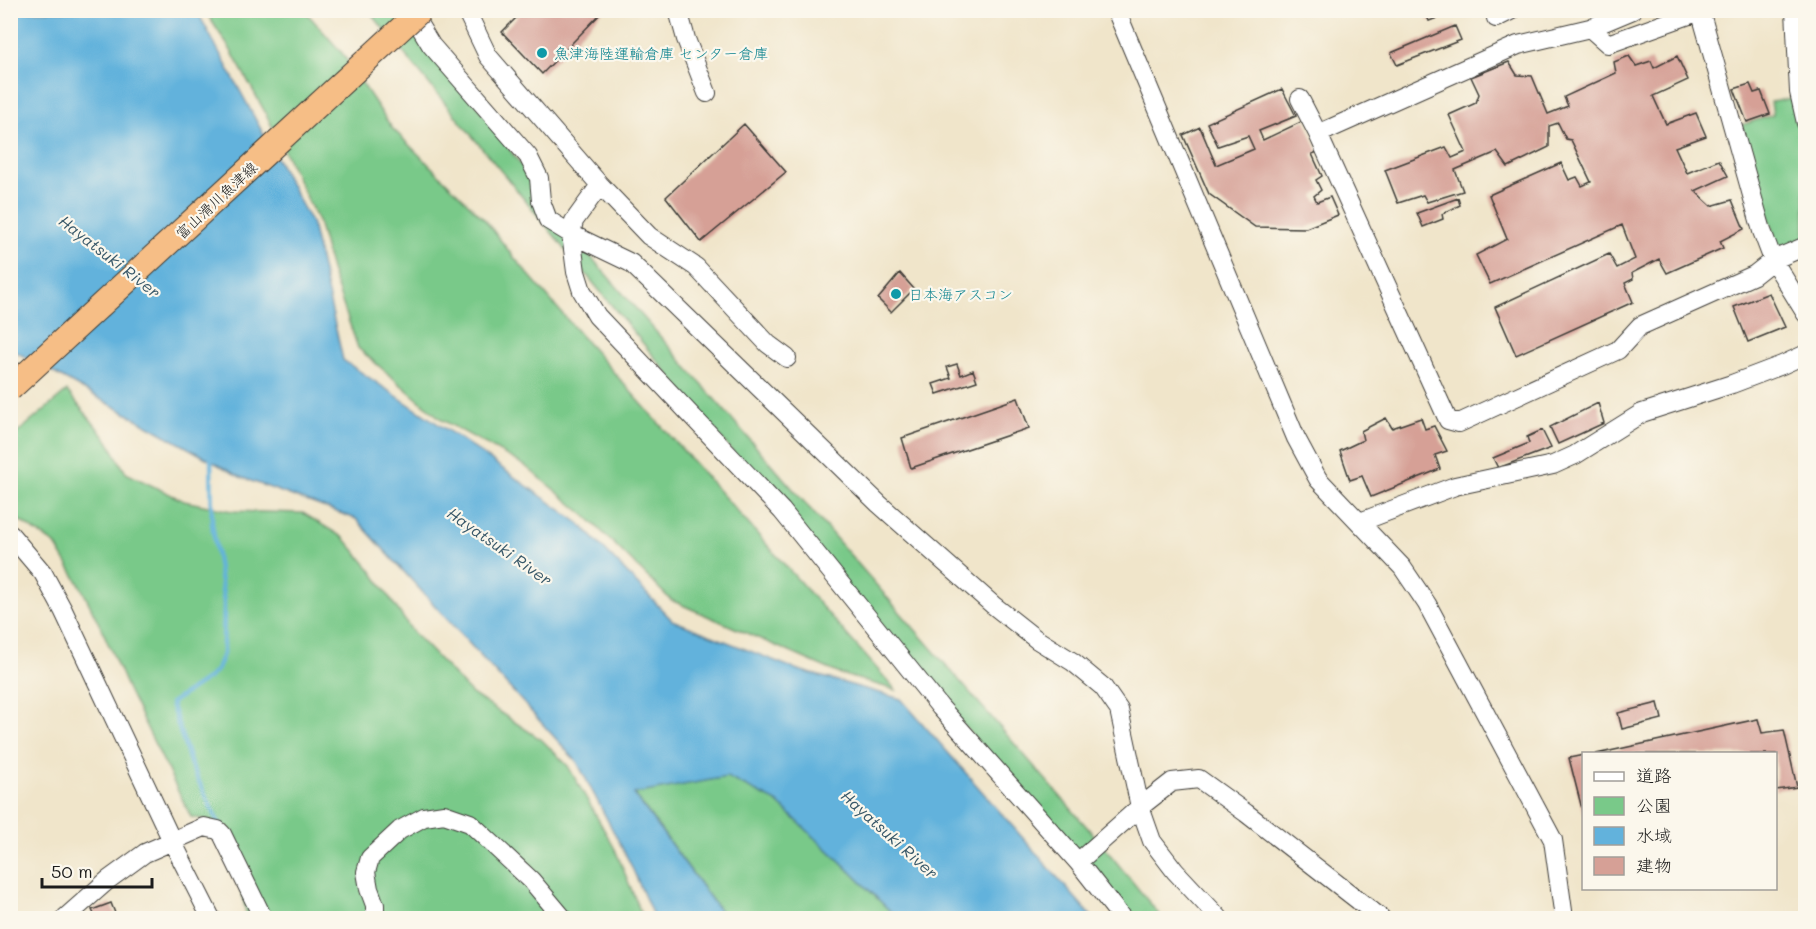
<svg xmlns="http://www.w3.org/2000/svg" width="1816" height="929" font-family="Mali,'Klee One',sans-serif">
	<rect width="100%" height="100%" fill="#fbf7ec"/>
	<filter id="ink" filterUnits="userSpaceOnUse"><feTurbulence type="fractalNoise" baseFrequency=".0167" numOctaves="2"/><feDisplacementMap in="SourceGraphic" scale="12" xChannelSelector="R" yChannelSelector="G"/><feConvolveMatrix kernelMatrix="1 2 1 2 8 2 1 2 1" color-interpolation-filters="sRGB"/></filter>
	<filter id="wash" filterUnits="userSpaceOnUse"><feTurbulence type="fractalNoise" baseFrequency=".008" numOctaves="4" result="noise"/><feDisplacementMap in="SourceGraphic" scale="24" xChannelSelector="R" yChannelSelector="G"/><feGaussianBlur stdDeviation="1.35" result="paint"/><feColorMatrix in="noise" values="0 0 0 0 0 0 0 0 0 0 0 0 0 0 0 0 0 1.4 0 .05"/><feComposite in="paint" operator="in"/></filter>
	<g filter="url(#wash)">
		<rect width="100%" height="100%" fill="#f0e5ca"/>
		<path fill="#79c989" stroke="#4a7252" stroke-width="1.5" d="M205,11h100l37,42 50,75 93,92 27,35 72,84 312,351 -56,-16 -169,-74 -85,-84 -62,-51 -82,-45 -84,-72 -27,-78 -13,-49 -53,-109 -35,-63z
			M369,11h40l162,223 529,608 62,76h-34l-332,-389z
			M1792,98l13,50v92l-27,9 -37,-124 32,-10 -2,-13z
			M67,391l41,50 18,32 58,28 48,10 71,2 41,25 27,32 41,61 60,63 70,46 26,26 47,83 28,69h-396l-19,-90 -22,-8 -15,-3 -63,-127 -24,-56 -24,-49 -25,-41 -44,-29v-77z
			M727,777l50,25 65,61 55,55h-172l-91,-125z"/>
		<path fill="#62b2dc" stroke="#3f677c" stroke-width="1.5" d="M10,11h187l115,213 31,136 125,84 111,79 93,97 126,50 103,29 192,219h-196l-55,-55 -65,-61 -50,-25 -93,17 91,124h-71l-24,-55 -53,-101 -221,-243 -116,-42 -229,-128z"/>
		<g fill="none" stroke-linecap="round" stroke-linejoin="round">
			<path stroke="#62b2dc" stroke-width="4.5" d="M211,457l1,66 12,80 -1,51 -6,15 -7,8 -39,26 20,62 28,59"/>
		</g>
		<g id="blocks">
			<path fill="#d6a096" d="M524,10h80l-62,64 -40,-42z
				M1424,10h32v1l-27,10z
				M1455,26l6,14 -64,25 -6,-12z
				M1629,56l7,10 15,-5 3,7 23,-12 11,24 -35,16 13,28 30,-11 10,23 -31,11 12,26 32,-13 9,16 -33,15 16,15 21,-6 12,29 -24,12 3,7 -56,25 -8,-14 -27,14 1,6 -8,4 8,19 -117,53 -21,-48 114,-53 8,14 18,-9 -13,-34 -132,59 -14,-29 31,-16 -18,-44 72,-32 8,17 8,-3 5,9 9,-4 -20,-42 -5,-1 -8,-16 -9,3v21l-41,20 -11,-15 -42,18 8,21 -36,11 -4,-7 -25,8 -13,-33 61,-23 6,11 14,-6 -17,-37 27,-12 3,-9 -8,-17 38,-15 8,13 15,1 16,38 20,-8 -4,-9 52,-24 -2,-11z
				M1750,84l4,9 7,-2 9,23 -23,8 -13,-33z
				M1282,89l14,27 -37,15 4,9 42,-20 13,32 -6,2 10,22 -6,4 5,10 -7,6 3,6 13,-5 8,18 -32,13 -51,-1 -46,-33 -26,-59 17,-8 16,38 38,-16 -6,-13 -30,10 -11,-23z
				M744,124l42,48 -85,70 -35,-45z
				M1458,198l2,7 -18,9 1,5 -20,8 -6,-14z
				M900,273l14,16 -23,23 -13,-13z
				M1769,293l16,34 -37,15 -14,-35z
				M957,364l4,11 12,-5 4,11 -40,13 -4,-10 18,-6 -4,-11z
				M1018,398l11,30 -118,40 -9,-30z
				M1598,403l6,20 -46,21 -8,-17z
				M1386,418l6,10 29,-10 4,11 9,-3 13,25 -12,4 5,14 -69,28 -9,-21 -12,4 -10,-29 23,-11 -2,-9z
				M1542,430l9,18 -53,20 -5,-10 36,-15 -2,-6z
				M1658,703l4,16 -40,10 -4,-16z
				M1758,719l4,14 22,-3 13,57 -21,3v-36h-180z
				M1584,755v58h-1l-14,-55z
				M111,903l6,15h-21l-4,-8z"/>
		</g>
	</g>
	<g filter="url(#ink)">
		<use href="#blocks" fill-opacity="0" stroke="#3c3a36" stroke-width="1.5"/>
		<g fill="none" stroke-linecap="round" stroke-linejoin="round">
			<defs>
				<path id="minor" d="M410,10l21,35 97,111 11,22 2,23 7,19 23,14 60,29 248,241 114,101 43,34 37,23 30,25 16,23 21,97 12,34 23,30 44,47
					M466,10l22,46 112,129 49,51 47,31 72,77 19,14
					M678,10l8,29 21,54
					M1116,10l180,428 22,41 84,88 25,37 126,236 11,78
					M1700,10l62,221 11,29 33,54
					M1795,10l4,82 7,31
					M1496,18l16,-8
					M1590,28l18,16 92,-33
					M1300,99l18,35 200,-89 72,-17 43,-18
					M1318,134l130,286 11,3 159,-73 22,-24 114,-51 19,-15 33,-14
					M600,185l-26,36 -3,13 5,38 6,19 15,25 185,195 158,196 138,155 44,56
					M1360,522l95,-36 98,-21 22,-10 67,-42 90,-29 50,-19 24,-11
					M10,534l33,39 20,37 109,231 39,77
					M1078,862l62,-55 32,-25 27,-3 47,34 135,105
					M65,918l43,-38 37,-27 59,-26 14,3 4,4 41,84
					M375,918v-13l-6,-16 -3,-17 4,-14 30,-28 24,-13 20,-3 26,9 61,57 32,38"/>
			</defs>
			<use href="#minor" stroke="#3c3a36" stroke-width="20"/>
			<use href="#minor" stroke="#fff" stroke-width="18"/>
			<defs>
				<path id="major-bridge" d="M10,389l411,-379"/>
			</defs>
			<use href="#major-bridge" stroke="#3c3a36" stroke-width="26" stroke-linecap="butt"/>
			<use href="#major-bridge" stroke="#f6be86" stroke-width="24"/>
		</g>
	</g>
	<g fill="#0f9aa8" stroke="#fbf7ec" stroke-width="2">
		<circle cx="542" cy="53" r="6"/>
		<circle cx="896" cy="294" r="6"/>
	</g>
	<g text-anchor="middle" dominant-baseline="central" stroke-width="4.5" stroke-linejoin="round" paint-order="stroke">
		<g font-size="15" fill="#0d838f" stroke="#fbf7ec" text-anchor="start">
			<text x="554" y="53">魚津海陸運輸倉庫 センター倉庫</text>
			<text x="908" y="294">日本海アスコン</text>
		</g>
		<g font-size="15" fill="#1c1c1c" stroke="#fbf7ec">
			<text transform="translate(216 200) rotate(-43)">富山滑川魚津線</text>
		</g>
		<g font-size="16" font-style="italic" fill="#385869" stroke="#fbf7ec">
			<text transform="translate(110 256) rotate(38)">Hayatsuki River</text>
			<text transform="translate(500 546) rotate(35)">Hayatsuki River</text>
			<text transform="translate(890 834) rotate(42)">Hayatsuki River</text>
		</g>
	</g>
	<rect width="1816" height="929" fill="none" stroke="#fbf7ec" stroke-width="36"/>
	<rect x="1582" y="752" width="195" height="138" fill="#fbf7ec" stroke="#a29f99" stroke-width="1.5"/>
	<rect x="1594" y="772" width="30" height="9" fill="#ffffff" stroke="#a29f99" stroke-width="1.5"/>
	<text x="1636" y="782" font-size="18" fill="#1c1c1c">道路</text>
	<rect x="1594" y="797" width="30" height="18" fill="#79c989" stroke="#a29f99" stroke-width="1.5"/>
	<text x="1636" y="812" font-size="18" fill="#1c1c1c">公園</text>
	<rect x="1594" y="827" width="30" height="18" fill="#62b2dc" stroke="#a29f99" stroke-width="1.5"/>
	<text x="1636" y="842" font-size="18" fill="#1c1c1c">水域</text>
	<rect x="1594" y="857" width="30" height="18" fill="#d6a096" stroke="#a29f99" stroke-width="1.5"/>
	<text x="1636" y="872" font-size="18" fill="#1c1c1c">建物</text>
	<path d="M42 878v9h110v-9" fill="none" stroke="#1c1c1c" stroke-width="3"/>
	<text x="51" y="878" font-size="18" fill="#1c1c1c" stroke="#fbf7ec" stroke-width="4.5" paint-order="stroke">50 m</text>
</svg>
